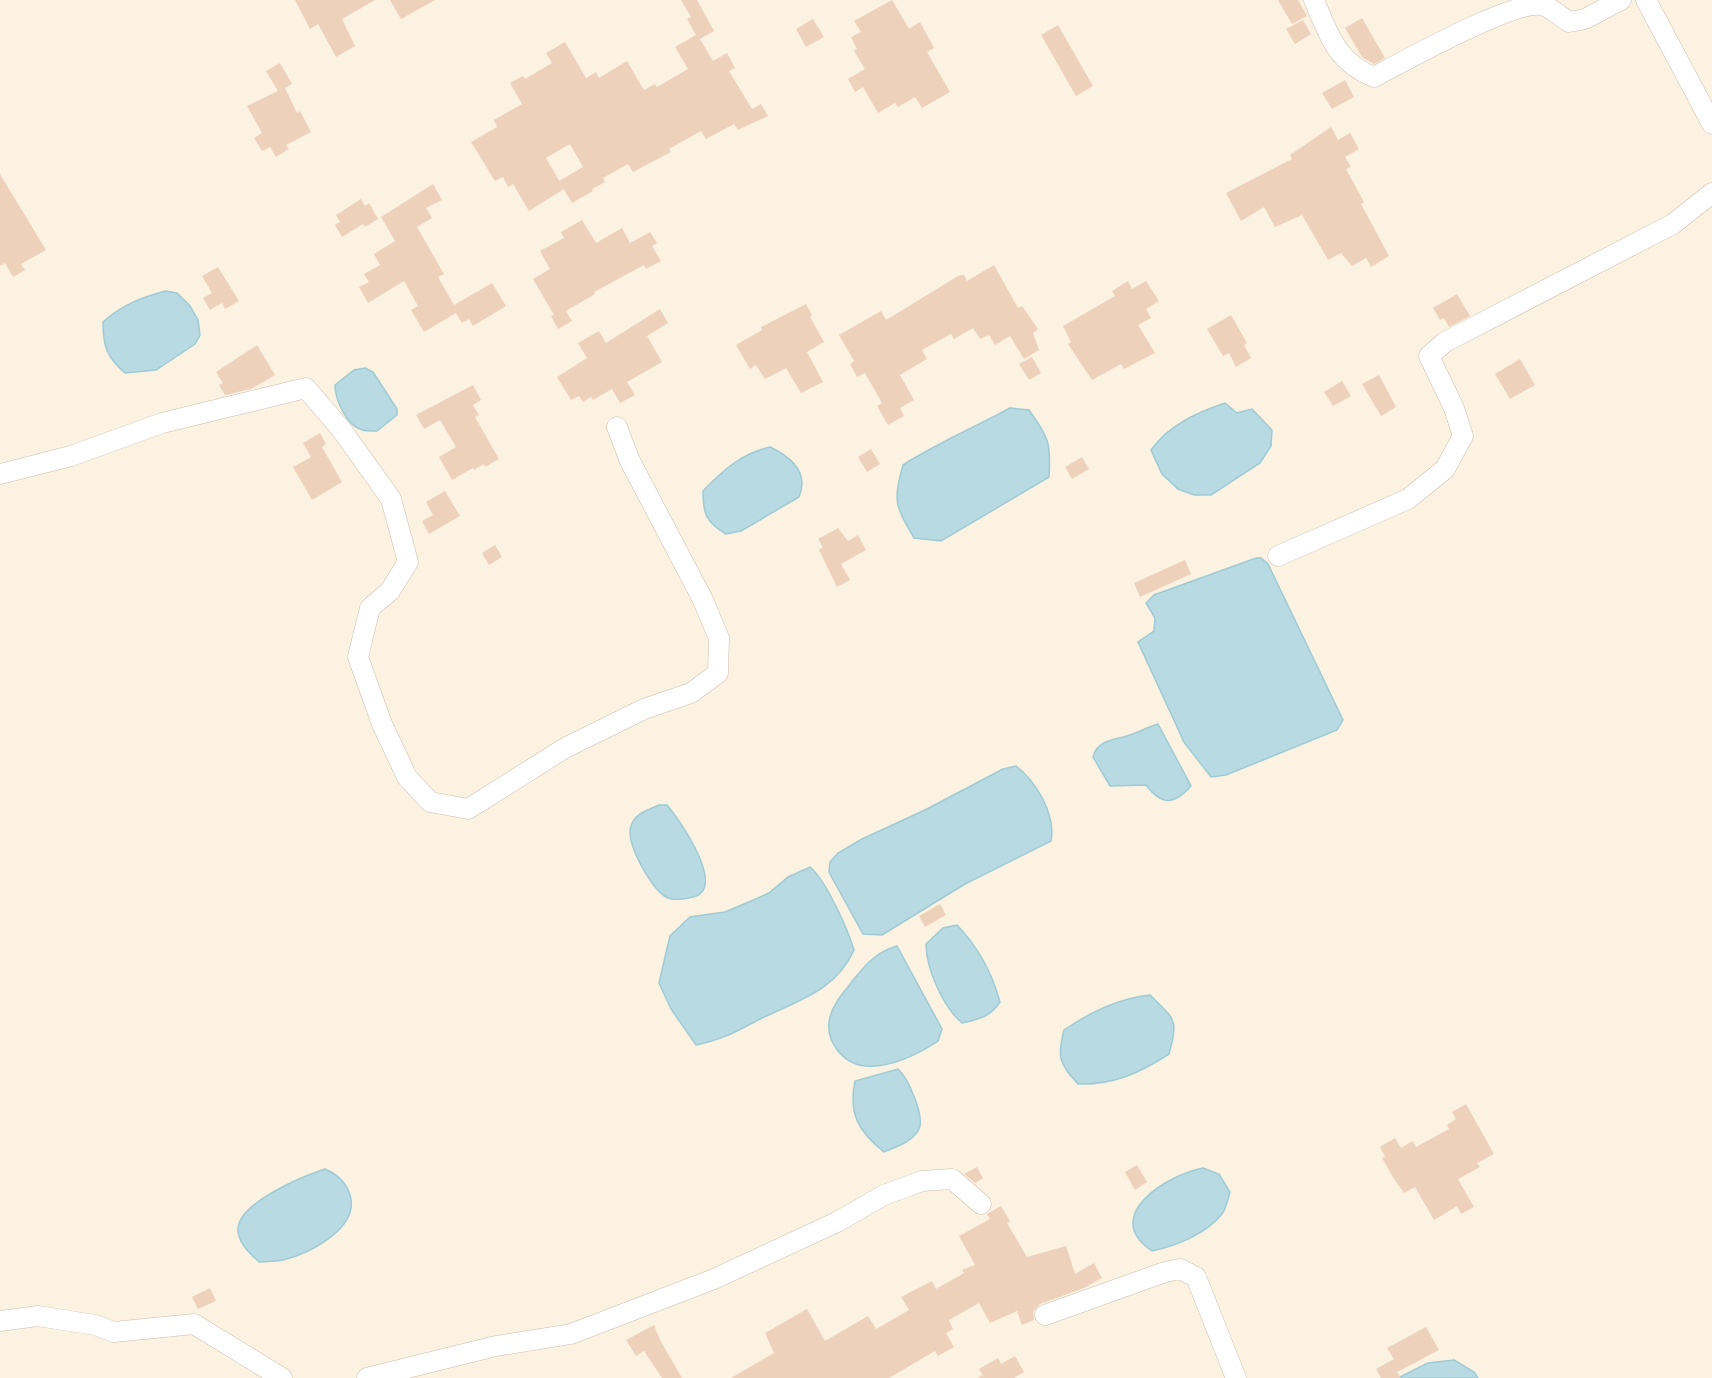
<svg xmlns="http://www.w3.org/2000/svg" width="1712" height="1378" font-family="Arial,sans-serif">
	<rect width="100%" height="100%" fill="#fbf2e2"/>
	<path fill="#b8dbe3" stroke="#9fcad4" stroke-width="1.5" d="M166,291l11,2 13,13 8,14 2,15 -5,9 -39,26 -31,3c-18,-16 -22,-26 -22,-51 19,-17 39,-25 63,-31z
		M365,368l8,4 24,37v6l-20,16c-5,0 -11,0 -15,-1 -15,-4 -27,-30 -27,-45l19,-15z
		M1225,403l12,10 15,-4 20,21 -1,16 -11,17 -49,32h-17l-16,-6 -16,-15 -11,-24c18,-25 45,-37 74,-47z
		M1010,408l19,2c20,28 22,33 20,67l-108,64 -27,-3c-19,-33 -21,-36 -11,-73 34,-22 71,-37 107,-57z
		M770,447c21,10 39,26 29,50l-58,34 -15,3c-20,-12 -23,-20 -23,-43 20,-21 38,-37 67,-44z
		M1256,558h5l7,6 75,156 -6,10 -111,45 -15,2 -27,-35 -46,-100 16,-11 1,-13 -9,-15 8,-8z
		M1158,724l33,62c-17,19 -29,20 -45,-1l-36,1 -17,-29c4,-17 21,-17 34,-21 11,-3 20,-9 31,-12z
		M1016,766c20,15 40,49 35,75l-86,43 -83,51 -19,-1 -34,-62 1,-10 8,-9 24,-14 63,-29 78,-41z
		M659,805h8c12,14 61,84 26,92 -8,2 -20,4 -27,0 -15,-8 -41,-55 -35,-71 4,-13 17,-16 28,-21z
		M810,867c16,13 38,63 44,83 -18,41 -57,51 -94,69 -25,13 -36,20 -64,26l-25,-36 -12,-26 11,-47 20,-19 35,-5 19,-8 25,-11 19,-16z
		M957,925c21,22 35,48 43,77 -10,15 -21,17 -38,21 -19,-16 -36,-55 -36,-79l17,-16z
		M897,946l45,83 -4,12c-19,13 -48,27 -72,25 -23,-2 -42,-25 -36,-49 4,-15 15,-26 24,-38 13,-16 23,-27 43,-33z
		M1150,995c25,25 29,24 19,59 -29,19 -56,31 -91,30 -19,-20 -21,-27 -14,-54 27,-18 53,-31 86,-35z
		M898,1069c10,9 27,47 21,60 -6,13 -24,18 -35,23 -25,-20 -36,-38 -29,-71z
		M1203,1168l16,6 11,18c-2,7 -4,17 -8,22 -16,20 -46,32 -70,37 -52,-35 15,-76 51,-83z
		M325,1169c14,6 23,15 26,30 5,31 -43,55 -68,61 -8,2 -16,1 -24,2 -8,-8 -17,-15 -20,-26 -11,-30 65,-60 86,-67z
		M1454,1360l20,12 4,6h-80l30,-15z"/>
	<path fill="#eed1bb" d="M295,0h80l-33,19 13,27 -19,11 -18,-33 -8,5z
		M390,0h45l-34,19z
		M681,0h16l17,31 -14,8 13,22 14,-8 8,15 -6,3 23,38 9,-5 7,12 -30,14 -4,-6 -28,15 -5,-8 -32,18 2,3 -38,20 -5,-8 -25,14 2,4 -13,7 1,2 -21,12 -13,-22 24,-14 -13,-23 -24,14 18,31 -35,22 -16,-27 -5,3 -5,-10 -8,4 -24,-39 26,-15 -3,-7 28,-16 -12,-21 13,-7 2,3 27,-16 -6,-10 19,-11 21,36 10,-6 3,6 28,-17 17,29 11,-6 2,3 31,-18 -13,-22 21,-12 -9,-16 4,-2z
		M892,0l17,29 11,-7 14,26 -7,4 23,40 -28,16 -7,-11 -17,10 -3,-4 -17,10 -15,-26 -8,5 -7,-13 17,-10 -11,-18 3,-2 -6,-12 10,-5 -7,-11z
		M1278,0h20l9,16 -15,8z
		M1362,18l23,40 -11,6 -12,-7 -17,-29z
		M813,19l11,18 -18,10 -10,-18z
		M1303,20l8,14 -16,10 -9,-15z
		M1058,25l35,61 -17,10 -35,-61z
		M280,63l12,21 -7,4 12,25 3,-2 11,21 -25,13 3,4 -13,8 -6,-10 -8,4 -8,-13 8,-5 -15,-27 31,-15 -12,-20z
		M1345,80l9,17 -22,12 -10,-16z
		M1331,127l7,13 12,-7 9,16 -14,8 6,10 -5,2 18,33 -3,2 28,52 -18,11 -5,-9 -14,8 -11,-13 -13,7 -26,-45 -27,12 -11,-20 -23,14 -15,-28 66,-34 -2,-4z
		M0,174l46,76 -25,14 4,6 -12,7 -8,-14 -5,3z
		M433,184l9,16 -16,8 6,10 -15,9 27,47 -6,3 16,28 38,-22 14,23 -33,20 -4,-7 -7,4 -6,-10 -32,19 -13,-22 7,-4 -14,-25 -36,22 -9,-16 10,-5 -5,-8 16,-9 -6,-11 21,-13 -14,-24z
		M361,199l4,7 4,-3 9,16 -13,8 -2,-3 -21,13 -7,-12 5,-3 -4,-7z
		M582,220l14,23 26,-15 8,15 20,-11 7,11 -5,3 9,15 -15,8 -2,-4 -50,27 1,2 -29,17 6,10 -14,8 -7,-13 3,-1 -21,-36 17,-10 -10,-18 24,-13 -3,-6z
		M994,265l24,43 4,-2 16,23 -5,4 6,17 -15,9 -14,-23 -15,9 -6,-10 -9,4 -7,-11 -19,11 -3,-5 -29,16 5,9 -27,16 14,25 -14,8 4,8 -16,9 -11,-19 5,-3 -17,-30 -8,4 -7,-13 4,-3 -15,-26 42,-24 5,9 72,-44 6,-1 3,6z
		M218,267l21,34 -14,8 -3,-6 -12,7 -7,-12 9,-5 -10,-17z
		M1128,281l4,8 14,-8 13,20 -13,8 5,9 -13,7 17,28 -31,16 -3,-5 -29,16 -24,-36 3,-2 -8,-16 52,-30 -3,-5z
		M1457,294l13,22 -21,11 -5,-9 -4,2 -7,-12z
		M806,304l6,11 -2,2 14,25 -17,10 16,30 -22,11 -15,-25 -21,11 -9,-14 -6,4 -14,-24 26,-15 -1,-3z
		M660,309l8,14 -21,13 15,26 -35,20 8,13 -15,8 -8,-14 -19,11 -2,-3 -8,5 -4,-6 -8,4 -14,-23 30,-19 -9,-15 21,-12 7,12z
		M1231,315l16,28 -3,2 7,13 -15,9 -7,-14 -6,3 -16,-27z
		M257,345l18,30 -24,14 -26,6 -6,-10 4,-2 -7,-11z
		M1032,357l9,16 -12,7 -10,-16z
		M1520,359l15,26 -25,14 -15,-25z
		M1379,375l17,32 -15,9 -19,-32z
		M1342,381l9,15 -18,10 -9,-14z
		M473,385l8,15 -8,5 6,10 -4,2 24,42 -14,8 -1,-3 -10,6 -1,-2 -21,12 -13,-23 17,-10 -16,-27 -16,9 -8,-14z
		M320,433l6,11 -4,3 20,35 -30,18 -19,-33 18,-10 -8,-14z
		M871,449l9,15 -13,8 -9,-15z
		M1082,457l7,12 -17,10 -7,-12z
		M445,491l15,25 -31,18 -7,-13 11,-6 -7,-13z
		M838,528l10,13 10,-6 8,15 -25,14 9,16 -13,7 -18,-37 4,-3 -5,-8z
		M495,545l7,12 -13,8 -7,-12z
		M1185,560l6,14 -51,23 -6,-14z
		M940,904l6,11 -21,12 -6,-11z
		M1466,1104l28,50 -17,9 3,4 -22,12 16,28 -13,7 -4,-8 -23,14 -19,-33 -11,6 -10,-14 -12,-21 3,-1 -5,-10 15,-9 6,10 12,-7 3,6 33,-18 -2,-4 9,-6 -4,-7z
		M1137,1165l10,17 -12,8 -10,-18z
		M977,1167l6,11 -8,5 -11,-9z
		M1001,1206l9,15 -3,2 20,34 39,-11 9,28 19,-11 8,15 -18,10 -44,16 -7,8 1,8 -12,5 -5,-14 -27,12 -11,-20 -30,17 4,9 -7,4 8,14 -16,9 -3,-5 -46,27h-158l43,-25 -9,-20 42,-24 18,32 43,-25 8,13 33,-19 -8,-13 31,-16 4,8 28,-16 -2,-3 13,-5 -16,-29 31,-17 -3,-5z
		M210,1288l6,13 -18,8 -6,-12z
		M654,1325l6,15 22,38h-20l-18,-27 -8,5 -10,-16z
		M1426,1327l13,23 -42,22 4,6h-20l-5,-9 18,-10 -7,-11z
		M1015,1356l9,16 -10,6h-37l6,-3 -4,-6 19,-11 3,6z"/>
	<g fill="none" stroke-linecap="round" stroke-linejoin="round">
		<defs>
			<path id="street" d="M1314,0c15,35 22,62 60,77 30,-16 140,-77 168,-72 10,3 19,12 27,17l16,-3 36,-19
				M1646,0l66,124
				M0,474l71,-18 91,-33 144,-35 35,41 50,70 17,63 -18,29 -20,17 -12,49 24,67 25,53 23,25 38,7 97,-61 79,-39 47,-16 27,-20 1,-35 -17,-40 -72,-137 -13,-34
				M1278,556l130,-57 37,-30 18,-33 -9,-28 -25,-52 16,-14 228,-118 39,-31
				M1045,1315l120,-43 15,-3 16,8 40,101
				M0,1321l38,-5 57,9 19,7 80,-8 88,54
				M367,1378l129,-32 75,-12 143,-55 123,-57 47,-27 38,-14 30,-2 29,25"/>
		</defs>
		<use href="#street" stroke="#cdbcac" stroke-width="21"/>
		<use href="#street" stroke="#fff" stroke-width="20"/>
	</g>
</svg>
